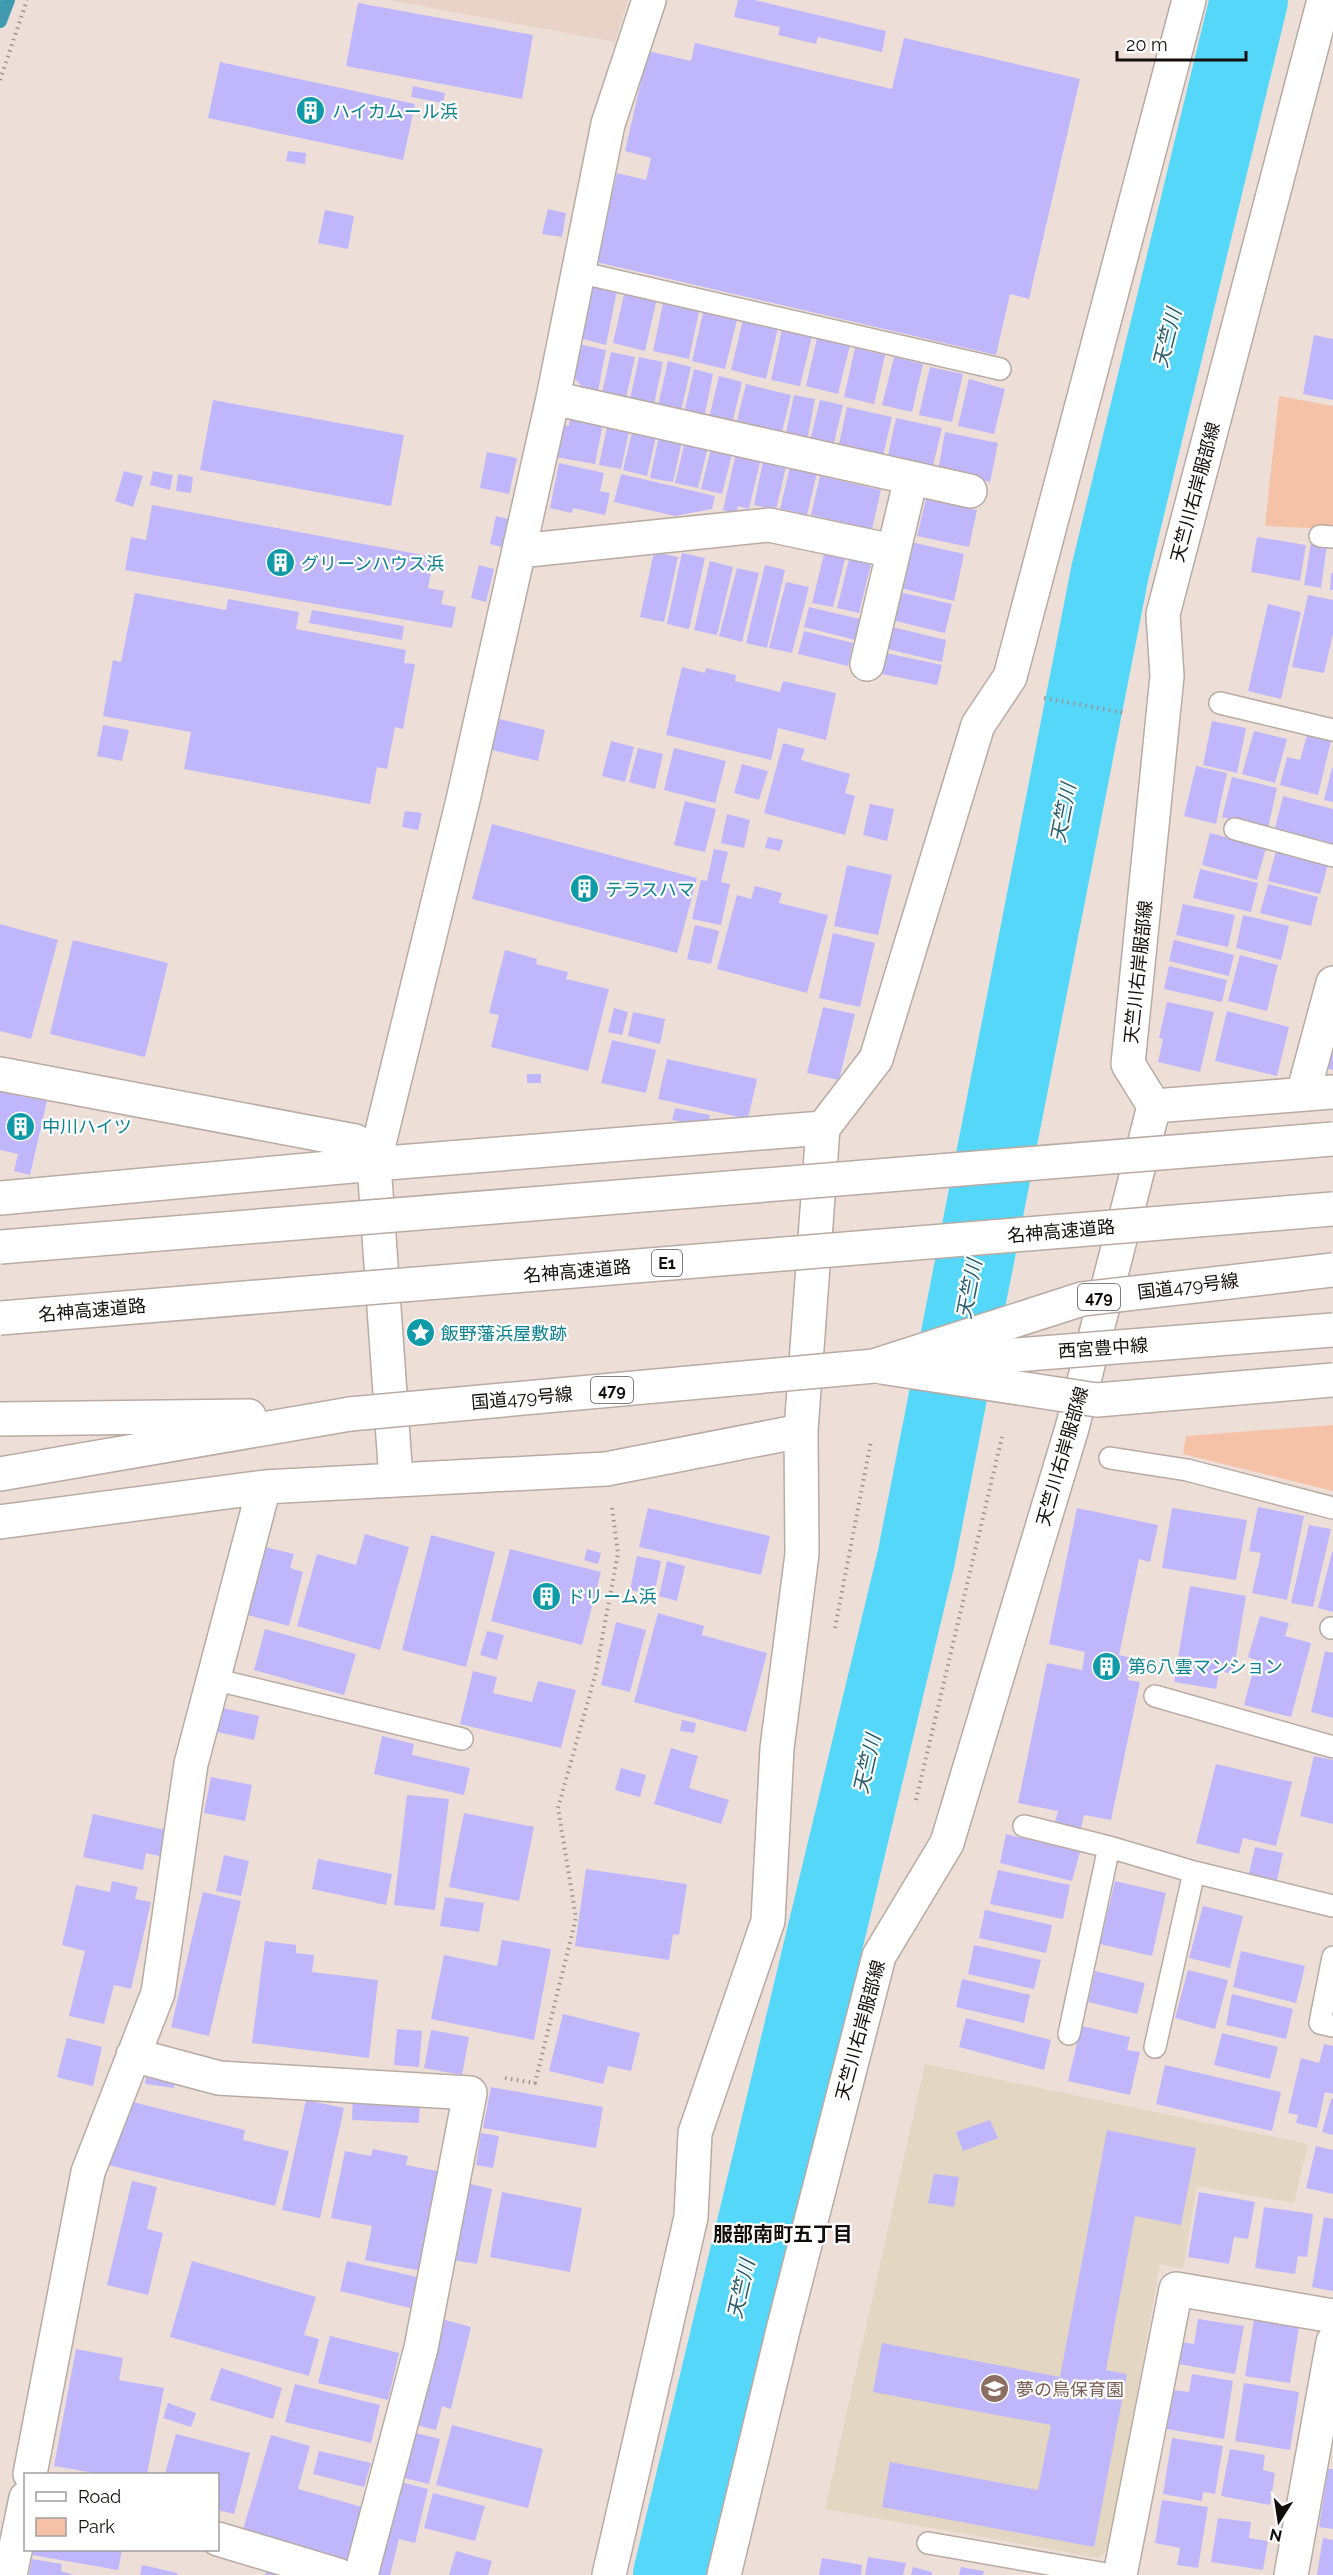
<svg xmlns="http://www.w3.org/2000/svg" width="1333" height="2575" font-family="Raleway,'Noto Sans JP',sans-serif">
	<rect width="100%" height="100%" fill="#eddfd7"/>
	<path fill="#e9d3c8" d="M388,0h240l-13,42z"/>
	<path fill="#e3d6c2" d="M925,2064l383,80 -14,59 -97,-17 -14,83 -23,-5 -50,283 -11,11 -274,-49z"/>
	<path fill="#f6c2a7" d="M1279,396l54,10v123l-68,-3z
		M1333,1425v66l-150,-37 3,-18z"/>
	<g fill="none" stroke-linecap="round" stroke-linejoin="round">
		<path stroke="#409bb1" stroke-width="14" d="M0,21l8,-21"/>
		<path stroke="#54d7f8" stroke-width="78" d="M672,2575l244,-1016 194,-987 139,-572"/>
	</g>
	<path fill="#c0b6fc" d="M738,0h16l132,31 -4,21 -64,-15 -2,7 -38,-9 2,-8 -46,-10z
		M358,3l175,32 -11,64 -176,-33z
		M904,38l176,41 -51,220 -19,-5 -14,61 -400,-93 21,-89 29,7 5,-22 -26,-7 23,-100 43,10 4,-18 197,46z
		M220,62l195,42 -12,56 -195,-42z
		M413,86l32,7 -2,10 -32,-6z
		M288,151l18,2 -1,11 -19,-3z
		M548,209l18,4 -4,24 -20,-3z
		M325,210l29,6 -6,33 -30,-6z
		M592,280l26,6 -12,59 -27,-7z
		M625,290l32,8 -12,53 -32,-8z
		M664,299l36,8 -11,52 -36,-8z
		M704,309l34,7 -13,53 -33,-8z
		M743,320l35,8 -12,51 -35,-9z
		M782,329l30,7 -12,50 -29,-6z
		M1314,335l19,4v61l-30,-6z
		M817,338l33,7 -12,49 -32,-8z
		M579,344l27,6 -8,41 -15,-3 -11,-13z
		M855,348l30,7 -11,49 -30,-7z
		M611,352l24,5 -9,41 -24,-5z
		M639,357l24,5 -9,42 -24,-5z
		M894,357l29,7 -11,48 -30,-7z
		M668,361l23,6 -10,44 -23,-5z
		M930,367l33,7 -11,48 -33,-7z
		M694,369l19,5 -9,44 -20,-5z
		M719,376l23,6 -10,42 -23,-6z
		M969,379l36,10 -11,45 -36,-8z
		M746,384l45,11 -10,41 -45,-11z
		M794,395l21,4 -8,42 -22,-4z
		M213,400l191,35 -13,71 -191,-36z
		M820,400l23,5 -10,42 -23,-6z
		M847,407l45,10 -10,43 -44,-11z
		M570,417l33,6 -8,41 -39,-7 7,-32 6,1z
		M896,418l46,10 -10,42 -45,-10z
		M607,427l22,5 -8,37 -22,-4z
		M632,432l24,5 -9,39 -24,-6z
		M945,432l53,11 -8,39 -52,-11z
		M659,436l23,5 -9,41 -23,-4z
		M685,441l23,6 -10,41 -23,-5z
		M711,449l21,5 -10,40 -21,-5z
		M487,452l30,6 -8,36 -29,-6z
		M736,453l25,5 -12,51 -11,-3 -2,7 -13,-3z
		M763,461l23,5 -10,44 -22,-5z
		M559,463l45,10 -4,18 10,2 -5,22 -32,-7 -1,5 -22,-5z
		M790,467l27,6 -10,42 -27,-6z
		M124,471l19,5 -10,31 -18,-6z
		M153,471l20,4 -3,15 -20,-5z
		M178,474l15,3 -2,16 -15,-2z
		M621,474l94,22 -3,13 -37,7 -61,-14z
		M820,476l61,14 -9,39 -61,-14z
		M926,499l51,11 -8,37 -52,-11z
		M152,505l282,52 -6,31 16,3 -3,13 15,3 -4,21 -327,-58 6,-33 15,3z
		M496,516l13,3 -7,28 -12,-3z
		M1257,537l49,8 -6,36 -49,-9z
		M911,542l53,12 -10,47 -54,-13z
		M1311,543l16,2 -6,43 -17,-3z
		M825,550l21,5 -13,52 -21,-4z
		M654,552l24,5 -14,65 -24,-5z
		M682,553l23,5 -16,71 -22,-5z
		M850,555l22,5 -13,53 -22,-5z
		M710,561l23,6 -16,68 -23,-5z
		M479,565l15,4 -8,33 -15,-4z
		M765,565l20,5 -18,78 -21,-5z
		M737,568l22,5 -17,69 -23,-6z
		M1331,573h2v17h-3z
		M786,582l23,5 -17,66 -23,-5z
		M899,592l53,12 -7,29 -53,-13z
		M135,593l91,17 2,-11 71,13 -3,17 110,21 -2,13 11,1 -12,65 -8,-2 -8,42 -10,-2 -7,37 -186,-35 7,-37 -88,-16 10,-56 8,2z
		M1308,595l25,5v34l-9,39 -32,-6z
		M1268,604l33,8 -20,87 -33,-8z
		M809,607l51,12 -5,21 -51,-13z
		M312,610l92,16 -2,14 -93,-17z
		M888,626l58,14 -4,22 -59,-14z
		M804,631l49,12 -5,23 -50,-12z
		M881,652l61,13 -5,20 -60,-12z
		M682,667l23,6 1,-5 30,7 -1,6 45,11 3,-11 53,12 -10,47 -48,-12 -7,32 -105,-25z
		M496,718l49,12 -7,31 -50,-12z
		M1212,721l34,7 -9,45 -34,-8z
		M103,725l26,5 -7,31 -25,-5z
		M1254,731l33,8 -12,44 -33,-9z
		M1307,735l24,6 -13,54 -38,-10 7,-28 13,3z
		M611,741l23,6 -9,35 -23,-6z
		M783,743l22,6 -4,11 49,14 -5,19 10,3 -10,39 -81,-22z
		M638,748l25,6 -8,35 -26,-7z
		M674,748l52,13 -11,42 -51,-13z
		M742,764l26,7 -9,29 -25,-7z
		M1196,766l31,7 -11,51 -32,-8z
		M1332,768l1,1v33l-9,-2z
		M1232,777l45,11 -9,40 -46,-11z
		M1283,796l50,13v35l-58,-16z
		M685,801l31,8 -11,43 -31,-7z
		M870,804l24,5 -7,32 -24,-6z
		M405,811l17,2 -4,17 -16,-3z
		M727,814l23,6 -6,28 -23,-5z
		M492,824l205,54 -20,75 -205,-54z
		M1210,833l56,15 -9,32 -55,-15z
		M768,837l15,3 -3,11 -15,-3z
		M714,849l14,3 -7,30 9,2 -9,41 -29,-6 9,-39 6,1z
		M1276,851l52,13 -8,30 -52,-13z
		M847,865l45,10 -14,60 -44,-9z
		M1200,869l58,14 -7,29 -58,-14z
		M1268,884l50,13 -7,29 -51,-13z
		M755,886l27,7 -3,10 49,12 -21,78 -90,-24 20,-74 14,4z
		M1183,904l52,11 -7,32 -52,-12z
		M1243,915l46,11 -8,34 -45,-12z
		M0,924l58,16 -27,99 -31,-8z
		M695,925l24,6 -8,33 -24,-5z
		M833,933l42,10 -15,64 -41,-9z
		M73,940l95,23 -23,94 -95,-23z
		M1174,940l60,15 -5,21 -60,-15z
		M505,950l32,9 -1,5 32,8 -2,7 43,10 -21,82 -97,-24 8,-32 -10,-2z
		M1240,955l38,10 -11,46 -39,-10z
		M1169,966l58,14 -5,22 -58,-13z
		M1167,1002l47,10 -14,60 -42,-10 5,-23 -4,-1z
		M823,1007l32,7 -16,66 -32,-7z
		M614,1008l14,4 -6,23 -14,-3z
		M1227,1011l62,16 -12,49 -62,-15z
		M633,1012l32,7 -5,25 -32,-8z
		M1333,1039v31l-8,-2z
		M612,1040l44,10 -10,43 -45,-10z
		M667,1059l90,20 -9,40 -90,-20z
		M527,1074h14v9h-14z
		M0,1091l47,10 -17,74 -16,-4 4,-17 -18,-4z
		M675,1108l35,7 -2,12 -36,-7z
		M1258,1507l46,9 -17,84 -35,-7 9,-40 -12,-2z
		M648,1508l122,28 -9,39 -122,-28z
		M1077,1508l81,17 -8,37 -11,-3 -20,96 14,3 -5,22 12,2 -29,138 -27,-5 -3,13 -26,-6 3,-11 -40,-8 29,-140 35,7 3,-18 -36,-8z
		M1172,1508l75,12 -11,60 -74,-12z
		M1309,1525l22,4 -18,78 -22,-4z
		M365,1534l44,13 -29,103 -83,-24 20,-72 39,11z
		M431,1535l64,17 -29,115 -64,-17z
		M265,1547l29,7 -4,14 13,4 -14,54 -42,-11z
		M510,1549l91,23 -19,73 -91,-24z
		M587,1549l14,4 -3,11 -14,-4z
		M1332,1552h1v60l-15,-4z
		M637,1556l24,5 -7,34 -24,-5z
		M667,1561l18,5 -8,35 -18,-5z
		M1190,1586l56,10 -13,78 -14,-3 -3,18 -42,-7z
		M658,1613l46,13 -2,9 65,18 -21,79 -112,-30z
		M1260,1616l29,7 -4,13 26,7 -20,74 -47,-12 12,-45 -8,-3z
		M616,1622l30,8 -16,62 -29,-7z
		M265,1629l91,25 -12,41 -90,-25z
		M487,1631l17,4 -7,25 -17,-5z
		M1325,1651l8,2v65l-22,-6z
		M473,1671l24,6 -4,16 39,9 6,-21 38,9 -15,58 -101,-24z
		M218,1707l41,9 -5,24 -41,-9z
		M682,1720l14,3 -2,10 -14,-2z
		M382,1736l32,8 -2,11 58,13 -6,27 -90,-21z
		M671,1748l27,8 -9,32 40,12 -8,24 -67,-20z
		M1314,1756l19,4v64l-33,-8z
		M1216,1764l76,18 -16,64 -33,-8 -4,16 -43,-11z
		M621,1768l25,7 -6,22 -25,-7z
		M211,1777l41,8 -7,36 -41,-8z
		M407,1795l42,4 -14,111 -41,-5z
		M464,1813l70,14 -15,74 -70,-14z
		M93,1814l77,17 -6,26 -18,-4 -3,17 -60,-13z
		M1006,1834l74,18 -8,29 -72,-18z
		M1255,1847l28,6 -7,31 -28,-6z
		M224,1855l25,6 -8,35 -25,-5z
		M318,1859l74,15 -6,31 -74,-16z
		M586,1869l101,15 -8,51 -6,-1 -4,26 -94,-14z
		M998,1870l72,15 -7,34 -73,-15z
		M112,1881l26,6 -3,12 16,3 -20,87 -17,-4 -10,39 -35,-8 16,-65 -23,-6 14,-60 34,7z
		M1115,1881l51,12 -14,63 -52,-12z
		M203,1892l38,9 -32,135 -38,-9z
		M445,1897l39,6 -5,29 -39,-6z
		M1203,1906l40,10 -13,52 -41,-10z
		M985,1910l67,15 -6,28 -67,-15z
		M502,1940l49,9 -17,91 -103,-21 13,-64 53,11z
		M265,1941l31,4v8l18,2 -2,17 66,8 -9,78 -117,-15z
		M974,1945l67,15 -7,29 -66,-15z
		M1241,1951l64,15 -9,37 -63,-16z
		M1188,1970l40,10 -13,49 -40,-11z
		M1095,1971l50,12 -8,31 -49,-12z
		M962,1979l68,16 -6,28 -68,-16z
		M1232,1994l61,15 -7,30 -60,-14z
		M563,2014l77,19 -9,38 -23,-5 -5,18 -54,-13z
		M966,2018l85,22 -7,30 -85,-23z
		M1081,2026l49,11 -3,13 13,2 -10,43 -62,-14z
		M397,2029l25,2 -3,36 -25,-2z
		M431,2030l38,7 -7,38 -38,-7z
		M1222,2033l56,14 -8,32 -56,-14z
		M67,2038l35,9 -9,39 -36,-9z
		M1324,2044l9,2v48l-8,-2 -8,36 -21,-5 2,-8 -10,-2 13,-55 18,5z
		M1165,2065l116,27 -9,39 -116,-27z
		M147,2070l29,4 -2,14 -29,-4z
		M491,2087l112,20 -7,41 -113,-20z
		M353,2093l67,3 -1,27 -67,-3z
		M1331,2099h2v36l-11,-3z
		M125,2100l120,30 -2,10 46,11 -14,55 -167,-41z
		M306,2100l38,8 -24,110 -38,-8z
		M990,2120l8,18 -35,13 -7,-19z
		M1107,2130l89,18 -15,77 -46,-9 -29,154 21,4 -33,173 -212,-40 8,-45 148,28 13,-65 -178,-33 9,-49 178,34z
		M481,2133l18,3 -6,32 -17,-3z
		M1316,2146l17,4v44l-27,-6z
		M373,2149l35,7 -2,9 36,7 -21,99 -56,-11 7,-34 -41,-8 14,-67 26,5z
		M934,2174l25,3 -5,30 -26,-4z
		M132,2181l25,6 -10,42 16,4 -15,62 -41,-10z
		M462,2182l30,7 -15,75 -30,-5z
		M502,2192l80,16 -12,64 -80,-15z
		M1199,2192l56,10 -7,37 -14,-2 -5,27 -41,-7z
		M1264,2207l49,7 -6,43 -9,-1 -3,18 -40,-6z
		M1324,2217l9,2v72l-21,-4z
		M192,2261l124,36 -12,38 15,4 -10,37 -139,-39z
		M347,2261l70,16 -7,31 -70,-17z
		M438,2318l33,9 -20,82 -9,-3 -6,24 -24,-6z
		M1198,2319l46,7 -9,48 -57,-10 4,-22 12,2z
		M1254,2319l45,7 -9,57 -45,-7z
		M330,2336l69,17 -11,47 -70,-17z
		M76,2349l47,9 -4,22 45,8 -17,86h-47l-46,-8z
		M221,2368l61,20 -9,31 -63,-19z
		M1192,2374l41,7 -9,58 -57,-10 6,-39 16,2z
		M1244,2383l55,9 -9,58 -55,-9z
		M295,2384l85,21 -9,38 -86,-21z
		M168,2403l28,10 -5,14 -28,-9z
		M452,2425l91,24 -15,59 -92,-23z
		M411,2432l29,7 -11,45 -29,-7z
		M176,2434l74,19 -16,61 -16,-4v-36h-53z
		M271,2435l39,11 -12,43 64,18 -15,56 -105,-30z
		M1172,2438l51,8 -8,48 -12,-2 -1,9 -39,-7z
		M1230,2449l35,6 -2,15 12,3 -5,32 -49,-9z
		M319,2451l52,12 -7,24 -51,-13z
		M1328,2469h5v60l-14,-2z
		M393,2480l35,9 -13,54 -16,-4 -9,36h-21z
		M433,2493l52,13 -10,35 -51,-13z
		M1162,2500l46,7 -10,61 -21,-3 3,-17 -25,-5z
		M1218,2518l33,4 -2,16 19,3 -5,29 -52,-8z
		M1323,2538l10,2v35h-16z
		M33,2550h89l-4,20 -86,-15z
		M456,2551l36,10 -4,14h-39z
		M868,2557l38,6 -3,12h-38z
		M822,2558l40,7 -1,10h-42z
		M32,2559l30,5 -1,7 13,4h-45z
		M268,2564l13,11h-16z
		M142,2565l36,8 -1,2h-37z
		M913,2567l19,5v3h-21z
		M961,2567l23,4 -1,4h-24z"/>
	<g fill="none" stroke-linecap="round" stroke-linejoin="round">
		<defs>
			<path id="lane" d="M578,272l422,97
				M1320,536l13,1
				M1220,703l113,27
				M1235,829l98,27
				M1110,1458l77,12 146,38
				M1331,1628h2
				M213,1679l249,60
				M1155,1696l178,51
				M1024,1826l85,21 85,25 139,34
				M1333,1957l-13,66 13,3
				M1069,2034l40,-187
				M1155,2047l39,-175
				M928,2543l184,32"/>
			<path id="street" d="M553,398l417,93
				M519,551l250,-26 124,26
				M867,664l44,-186
				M0,1074l355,67 19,23
				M1303,1094l30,-111
				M1154,1106l179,-14
				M0,1198l374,-34 449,-36
				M396,1480l-22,-316 89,-364 90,-402 55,-274 41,-124
				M0,1522l264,-35 342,-18 195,-38
				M133,2055l86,23 251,15 -49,255 -60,227
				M30,2474l58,-302 70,-179 33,-229 73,-277
				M218,2539l120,36
				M10,2575l16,-77
				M609,2575l82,-358 4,-84 73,-212 9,-173 25,-194 -1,-123 22,-303 53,-69 102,-334 32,-48 179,-677
				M724,2575l59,-245 96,-374 68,-113 125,-415 82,-322 -26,-42 39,-388 -4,-62 161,-614
				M1120,2575l56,-286 157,27
				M1291,2575l42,-233"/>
			<path id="highway" d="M0,1419l249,-3
				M0,1474l350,-60"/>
		</defs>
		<use href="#lane" stroke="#b9aba4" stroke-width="24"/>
		<use href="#street" stroke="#b9aba4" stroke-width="36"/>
		<use href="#highway" stroke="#b9aba4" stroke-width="36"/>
		<path stroke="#9e948e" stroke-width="4" stroke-dasharray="1.5 4.5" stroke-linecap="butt" d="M0,80l27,-80
			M1044,698l81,15
			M835,1628l36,-187
			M916,1800l86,-363
			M505,2078l30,5 41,-165 -18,-110 37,-132 23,-123 -6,-45"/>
		<use href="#lane" stroke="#fff" stroke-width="21"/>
		<use href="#street" stroke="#fff" stroke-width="33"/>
		<use href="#highway" stroke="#fff" stroke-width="33"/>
		<defs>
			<path id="secondary-bridge" d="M901,1364l432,-34"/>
			<path id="highway-bridge" d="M0,1247l1333,-108
				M0,1318l1333,-109
				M881,1367l216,33 236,-20
				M350,1414l524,-48 208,-67 251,-29"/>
		</defs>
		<use href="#secondary-bridge" stroke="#b9aba4" stroke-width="36" stroke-linecap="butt"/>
		<use href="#highway-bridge" stroke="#b9aba4" stroke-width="36" stroke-linecap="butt"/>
		<use href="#secondary-bridge" stroke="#fff" stroke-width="33"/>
		<use href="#highway-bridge" stroke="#fff" stroke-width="33"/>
	</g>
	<defs>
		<symbol id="building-disc" viewBox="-11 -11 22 22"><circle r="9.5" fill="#0f9aa8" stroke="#fff"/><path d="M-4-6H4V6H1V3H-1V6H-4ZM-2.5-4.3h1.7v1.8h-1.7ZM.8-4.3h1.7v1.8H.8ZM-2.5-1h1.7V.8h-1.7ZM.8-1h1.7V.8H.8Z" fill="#fff"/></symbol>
		<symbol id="sight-disc" viewBox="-11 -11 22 22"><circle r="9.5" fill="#0f9aa8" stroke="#fff"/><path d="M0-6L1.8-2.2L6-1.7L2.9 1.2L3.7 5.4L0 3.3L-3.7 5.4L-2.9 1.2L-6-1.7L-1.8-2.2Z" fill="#fff"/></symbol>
		<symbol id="school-disc" viewBox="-11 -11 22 22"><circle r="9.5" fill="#8d6e63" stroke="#fff"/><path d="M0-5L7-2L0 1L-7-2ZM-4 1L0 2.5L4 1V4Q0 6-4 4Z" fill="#fff"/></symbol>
	</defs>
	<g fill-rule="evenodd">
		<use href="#building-disc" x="294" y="94" width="33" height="33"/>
		<use href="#building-disc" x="264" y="546" width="33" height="33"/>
		<use href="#building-disc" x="568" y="872" width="33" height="33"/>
		<use href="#building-disc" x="4" y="1110" width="33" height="33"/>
		<use href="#sight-disc" x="404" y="1316" width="33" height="33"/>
		<use href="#building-disc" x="530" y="1580" width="33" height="33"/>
		<use href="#building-disc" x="1090" y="1650" width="33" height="33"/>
		<use href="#school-disc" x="978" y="2372" width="33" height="33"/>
	</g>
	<g text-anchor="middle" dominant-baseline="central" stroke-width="4.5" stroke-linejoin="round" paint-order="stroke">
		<g fill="#fff" stroke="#5a5655" stroke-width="1.5">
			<rect x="652" y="1250" width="30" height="26" rx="4.5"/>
			<rect x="1078" y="1284" width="42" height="26" rx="4.5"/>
			<rect x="591" y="1377" width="42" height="26" rx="4.5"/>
		</g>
		<g font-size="16" font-weight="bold" fill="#130e0c">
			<text x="667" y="1263">E1</text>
			<text x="1099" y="1297">479</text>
			<text x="612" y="1390">479</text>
		</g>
		<g font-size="18" fill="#0d838f" stroke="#fff" text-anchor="start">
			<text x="332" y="111">ハイカムール浜</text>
			<text x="301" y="563">グリーンハウス浜</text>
			<text x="605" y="889">テラスハマ</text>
			<text x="42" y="1126">中川ハイツ</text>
			<text x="441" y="1333">飯野藩浜屋敷跡</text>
			<text x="567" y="1596">ドリーム浜</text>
			<text x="1128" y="1666">第6八雲マンション</text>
		</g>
		<g font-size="18" fill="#130e0c" stroke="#fff">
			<text transform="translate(1195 492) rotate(-75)">天竺川右岸服部線</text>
			<text transform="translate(1138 972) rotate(-84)">天竺川右岸服部線</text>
			<text transform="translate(1061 1231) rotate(-5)">名神高速道路</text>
			<text transform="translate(577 1271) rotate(-5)">名神高速道路</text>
			<text transform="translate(1188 1286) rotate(-7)">国道479号線</text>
			<text transform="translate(92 1310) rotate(-5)">名神高速道路</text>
			<text transform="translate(1103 1348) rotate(-4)">西宮豊中線</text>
			<text transform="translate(522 1398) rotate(-5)">国道479号線</text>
			<text transform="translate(1062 1456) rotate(-74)">天竺川右岸服部線</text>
			<text transform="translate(860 2030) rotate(-75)">天竺川右岸服部線</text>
		</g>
		<g font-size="18" fill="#785e54" stroke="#fff" text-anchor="start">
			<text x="1016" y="2389">夢の鳥保育園</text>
		</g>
		<g font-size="20" font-style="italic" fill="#285e6c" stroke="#fff">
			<text transform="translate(1167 338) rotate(-76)">天竺川</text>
			<text transform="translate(1063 813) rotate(-79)">天竺川</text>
			<text transform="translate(969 1289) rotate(-79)">天竺川</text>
			<text transform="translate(867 1764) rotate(-77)">天竺川</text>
			<text transform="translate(741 2289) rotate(-77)">天竺川</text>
		</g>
		<g font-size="20" font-weight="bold" fill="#130e0c" stroke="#fff">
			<text x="783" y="2234">服部南町五丁目</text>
		</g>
	</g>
	<rect x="24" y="2473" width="195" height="78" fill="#ffffff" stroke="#a19f9e" stroke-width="1.5"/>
	<rect x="36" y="2492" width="30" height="9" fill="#ffffff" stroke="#a19f9e" stroke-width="1.5"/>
	<text x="78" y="2503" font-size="18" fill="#130e0c">Road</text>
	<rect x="36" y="2518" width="30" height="18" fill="#f6c2a7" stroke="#a19f9e" stroke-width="1.5"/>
	<text x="78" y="2533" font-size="18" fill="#130e0c">Park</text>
	<g transform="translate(1279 2521) rotate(192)" stroke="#ffffff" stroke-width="4.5" paint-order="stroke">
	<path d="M0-4.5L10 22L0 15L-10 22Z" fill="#130e0c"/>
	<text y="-9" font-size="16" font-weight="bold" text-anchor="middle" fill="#130e0c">N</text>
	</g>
	<path d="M1117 51v9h129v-9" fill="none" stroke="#130e0c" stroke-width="3"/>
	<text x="1126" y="51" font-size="18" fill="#130e0c" stroke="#ffffff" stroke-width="4.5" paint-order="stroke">20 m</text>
</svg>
